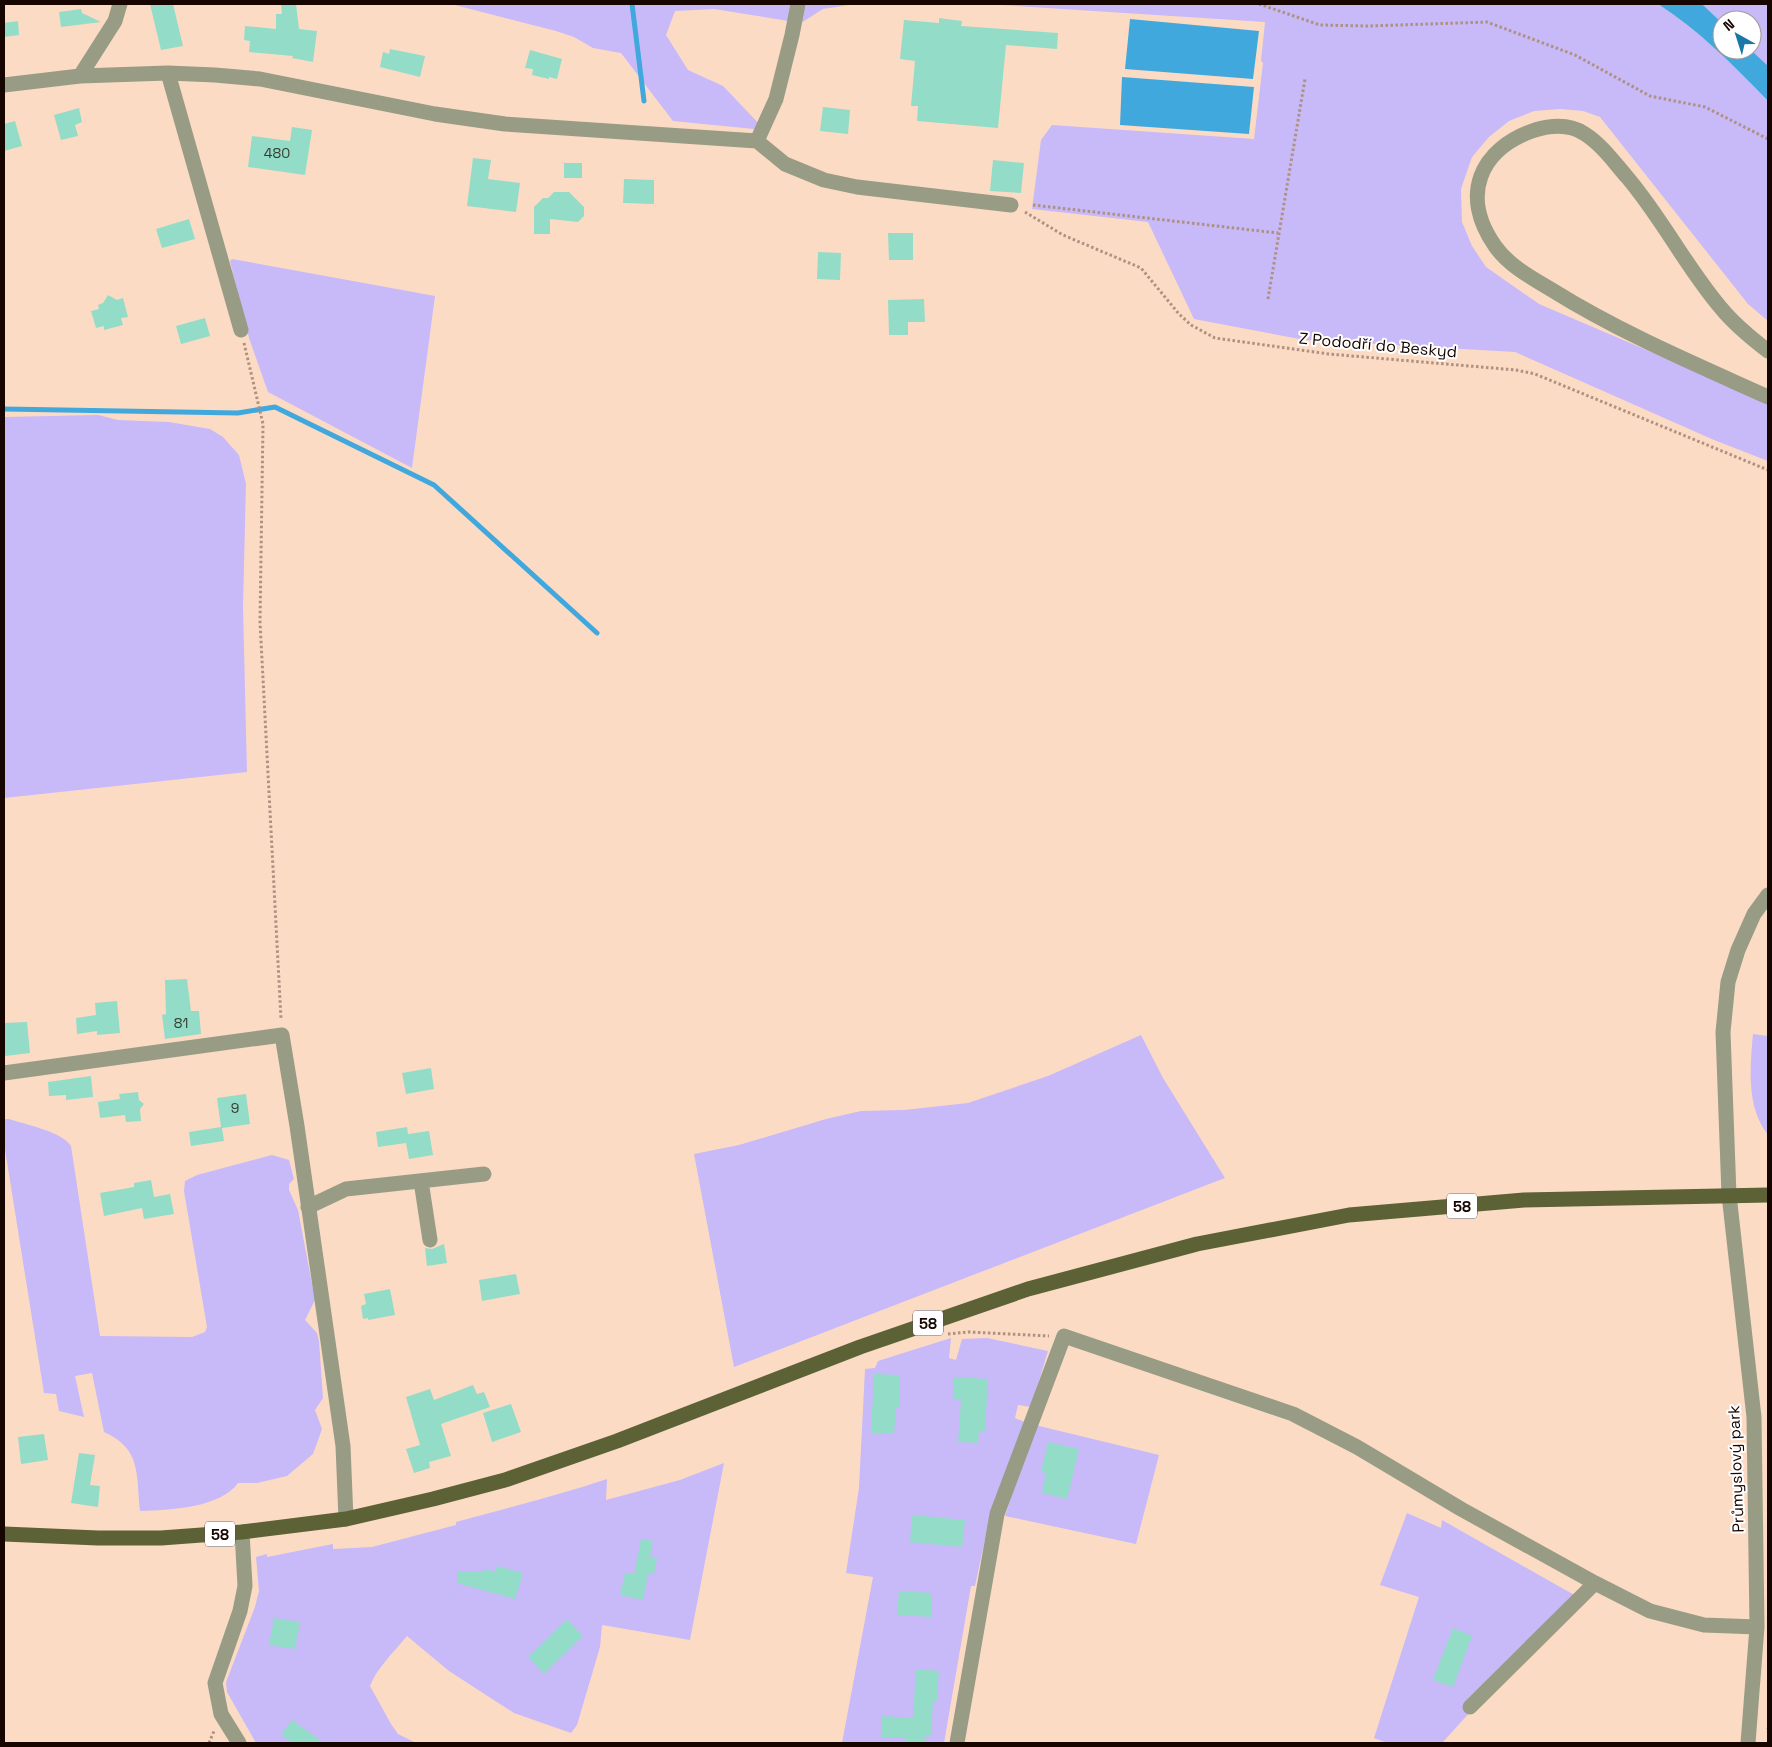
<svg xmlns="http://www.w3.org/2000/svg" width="1772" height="1747" font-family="'Space Grotesk',sans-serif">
	<rect width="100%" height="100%" fill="#fcdbc5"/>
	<path fill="#c8b9f9" d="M451,4h404l-32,5 -22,14 -87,-14 -39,2 -9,24 22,35 35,16 42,44 -92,-9 -52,-68 -28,-5 -19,-11 -18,-6z
		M986,4h672c42,27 75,61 110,97v220l-20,-17 -148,-187 -17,-6 -23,-2 -26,2 -25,10 -20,16 -17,20 -11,32 1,33 10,24 14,21 53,37 229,98v59l-54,-21 -199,-88 -210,-12 -111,-21 -46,-97 -116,-13 9,-69 11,-15 202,14 9,-76 -2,-2 4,-39z
		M1702,4h66v62l-17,-16 1,-30h-30v3z
		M232,259l203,37 -23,172 -144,-76 -19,-54 -19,-77z
		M98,415l20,5 51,2 41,7 13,8 16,18 7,29 -3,122 4,166 -243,26v-381z
		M1753,1034l15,2v99c-22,-28 -18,-67 -15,-101z
		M1141,1035l22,43 62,100 -491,189 -40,-213 45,-9 87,-26 35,-8 43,-1 64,-7 80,-27z
		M4,1119h5c15,5 54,13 62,27l29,190 92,1 13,-5 2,-5 -23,-136 1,-10 12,-6 75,-20 17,5 5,19 -5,5v6l9,20 17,90 -10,20 12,13 2,8 4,57 -8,12 7,19 -9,25 -26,22 -30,7h-19c-18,25 -68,27 -98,28 -4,-36 2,-62 -36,-79l-12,-59 -17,3 9,41 -25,-6 -3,-17 -12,-1 -40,-250z
		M951,1338l-2,20 7,2 6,-21 25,-1 61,13 -17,56 -13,-2 -3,13 10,4 -33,85 -17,79h-4l-27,157h-102l31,-166 -27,-4 13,-85 6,-119 10,-1 3,-7z
		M1035,1425l124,30 -23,89 -131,-28z
		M724,1463l-34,177 -88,-15 -2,22 -23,78 -6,8 -57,-20 -65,-42 -42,-35c-13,16 -31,33 -37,50l21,38 7,10 18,9h-160l-29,-51 -1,-10 29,-75 4,-16 -3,-34 11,-3v3l66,-13v5l39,-2 84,-22v-3c50,-14 101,-26 151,-43l-1,21 74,-20z
		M1407,1513l34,15 1,-8 134,76 -134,147h-55l-13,-5 45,-141 -39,-12z"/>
	<path fill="#41a8de" d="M1658,4h44l20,19v27h29l17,16v35c-35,-36 -68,-70 -110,-97z
		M1130,19l129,12 -6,48 -128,-10z
		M1122,77l132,10 -5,47 -129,-9z"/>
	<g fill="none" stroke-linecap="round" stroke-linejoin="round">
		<path stroke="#41a8de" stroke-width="5" d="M632,4l12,97
			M4,409l234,4 37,-6 159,78 163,148"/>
	</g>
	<path fill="#93dcc8" d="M150,4h23l10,42 -22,4z
		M281,4h15l3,25 18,2 -4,31 -21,-4 1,-2 -44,-4 1,-11 -6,-1 1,-14 31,3v-15h6z
		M81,9l1,4 19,9 -40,5 -2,-15z
		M939,18l23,3 -1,5 97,7 -1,16 -51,-4 -8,83 -81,-7 1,-15h-7l4,-45 -15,-2 4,-39 35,3z
		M18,21l1,14 -15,2v-14z
		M390,49l35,7 -5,21 -40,-10 3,-15 6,2z
		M530,50l32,9 -5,20 -8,-2v2l-17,-4 1,-6 -8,-1z
		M823,107l27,3 -2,24 -28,-3z
		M79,108l3,14 -7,3 3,11 -17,4 -7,-25z
		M15,121l7,25 -18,5v-27z
		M292,127l20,3 -7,45 -57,-8 4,-31 38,5z
		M473,158l18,2 -3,19 32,4 -4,29 -49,-6z
		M993,160l31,3 -3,30 -31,-2z
		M564,163h18v15h-18z
		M624,179l30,1v24l-31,-1z
		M554,192h15l15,15v9l-6,6 -28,-3v15h-16v-27l9,-9h5z
		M189,219l6,20 -33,9 -6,-19z
		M888,233h25v27h-24z
		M818,252l23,1 -1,27 -23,-1z
		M108,295l9,5 6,-2 5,19 -7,1 2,7 -19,5v-4l-8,2 -5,-17 8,-2 -1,-4 5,-2z
		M924,299l1,23h-17v13h-19l-1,-35z
		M205,318l5,18 -29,8 -5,-18z
		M187,979l4,32h8l2,23 -36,5 -3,-24 4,-1 -1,-34z
		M117,1001l3,32 -23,2v-4l-20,3 -1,-16 20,-3 -1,-12z
		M27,1022l3,31 -25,3 -1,-33z
		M431,1068l3,21 -28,5 -4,-21z
		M91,1076l2,21 -27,3v-5l-17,1 -1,-14z
		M138,1092l1,8 5,4 -4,5 1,12 -15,1 -1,-7 -25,3 -2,-16 22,-3 -1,-5z
		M246,1094l4,30 -28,4 2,13 -33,5 -2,-14 32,-5 -4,-29z
		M407,1127l1,7 21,-3 4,24 -24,4 -3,-16 -28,4 -2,-15z
		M151,1180l3,17 16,-3 4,20 -30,5 -2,-11 -38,8 -4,-23 34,-6v-4z
		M444,1244l3,19 -20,3 -2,-18 7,1z
		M516,1274l4,20 -38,7 -3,-21z
		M390,1289l5,26 -27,5v-2l-5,1 -2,-13 5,-2 -2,-10z
		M874,1374l26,1v32h-4l-2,27 -23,-1z
		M954,1377l34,2 -3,53 -6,-1 -1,12 -20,-1 3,-42h-8z
		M473,1385l4,9 7,-2 6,15 -49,17 10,32 -22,6 1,6 -16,5 -8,-24 14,-4 -14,-48 24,-8 4,11z
		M511,1404l10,28 -29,10 -9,-29z
		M44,1434l4,26 -27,4 -3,-27z
		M1048,1442l31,7 -12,50 -25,-6 4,-20 -5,-1z
		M79,1453l16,2 -5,30 10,1 -2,21 -27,-4z
		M912,1515l53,5 -3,27 -52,-5z
		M641,1539l12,2 -3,16 7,1 -3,16 -6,-1 -5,27 -23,-5 5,-22 9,1z
		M497,1566l26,7 -8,26 -58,-16 1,-12 25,1 1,-3 11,3z
		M899,1591l33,2 -1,24 -34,-2z
		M274,1618l26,4 -5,27 -26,-4z
		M567,1619l16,17 -39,38 -16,-17z
		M1453,1628l19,8 -19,51 -20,-7z
		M916,1669l23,2 -2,30h-4l-2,35h-5v7h-20v-5l-25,-1 1,-21 31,2z
		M292,1720l32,23h-31l-12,-8z"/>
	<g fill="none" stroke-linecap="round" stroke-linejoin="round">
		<path stroke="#ad9181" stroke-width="3" stroke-dasharray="2.5 2.5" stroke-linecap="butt" d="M1259,4l61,21 47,1 120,-4 88,33 75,41 55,11 63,32
			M1033,205l245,28
			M1025,212l38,23 78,33 38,46 12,11 24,13 114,16 187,16 19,4 233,96
			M1268,299l37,-220
			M244,343l19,81 -3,198 21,397
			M948,1334l21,-2 80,4
			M1768,1728v1
			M209,1743l5,-12"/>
		<path stroke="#989c84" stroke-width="15" d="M168,73l73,257
			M80,76l35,-55 5,-17
			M4,85l76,-9 88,-3 47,2 45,4 175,35 70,10 252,17 28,23 39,16 33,7 154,18
			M757,141l19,-42 16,-64 6,-31
			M1768,351c-17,-13 -34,-27 -47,-43 -35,-41 -59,-90 -94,-131 -13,-15 -25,-32 -42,-43 -15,-10 -33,-9 -50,-4 -56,19 -75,66 -40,116 14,20 37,32 57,44 69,43 143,74 216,107
			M4,1073l278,-38 15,91 46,320 3,73
			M421,1181l9,59
			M308,1207l38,-18 138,-15
			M1470,1707l125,-124
			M239,1743l-18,-29 -6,-31 25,-72 5,-25 -3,-54
			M957,1743l40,-229 67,-178 229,78 64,33 104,62 134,74 55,28 54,14 53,2
			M1748,1743l9,-116 -3,-210 -25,-222 -6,-163 5,-50 10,-32 16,-36 14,-19"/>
		<path stroke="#5c6235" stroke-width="15" d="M4,1534l94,4h63l81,-6 104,-13 87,-20 72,-19 112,-39 243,-94 168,-58 169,-45 152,-29 175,-15 244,-5"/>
	</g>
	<g text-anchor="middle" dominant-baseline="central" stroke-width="4" stroke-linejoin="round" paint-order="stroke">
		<g font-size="14" fill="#363c32">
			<text x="277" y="153">480</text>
			<text x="181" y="1023">81</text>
			<text x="235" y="1108">9</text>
		</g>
		<g fill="#fff" stroke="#5d514c" stroke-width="1">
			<rect x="1447" y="1193.5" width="30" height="25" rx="4"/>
			<rect x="913" y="1310.5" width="30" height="25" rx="4"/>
			<rect x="205" y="1521.5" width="30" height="25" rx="4"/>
		</g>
		<g font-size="15" font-weight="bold" fill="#170600">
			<text x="1462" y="1206">58</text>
			<text x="928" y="1323">58</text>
			<text x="220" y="1534">58</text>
		</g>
		<g font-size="16" fill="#170600" stroke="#fff">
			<text transform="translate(1378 345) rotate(5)">Z Pododří do Beskyd</text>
			<text transform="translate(1736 1469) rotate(-92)">Průmyslový park</text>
		</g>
	</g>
	<rect width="1772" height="1747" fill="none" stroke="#170600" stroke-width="10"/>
	<g transform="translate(1737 35) rotate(321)"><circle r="24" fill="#ffffff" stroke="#a29b99"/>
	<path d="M0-4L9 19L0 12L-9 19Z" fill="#1978a5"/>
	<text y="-8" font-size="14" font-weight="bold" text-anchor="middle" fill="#170600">N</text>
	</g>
</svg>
